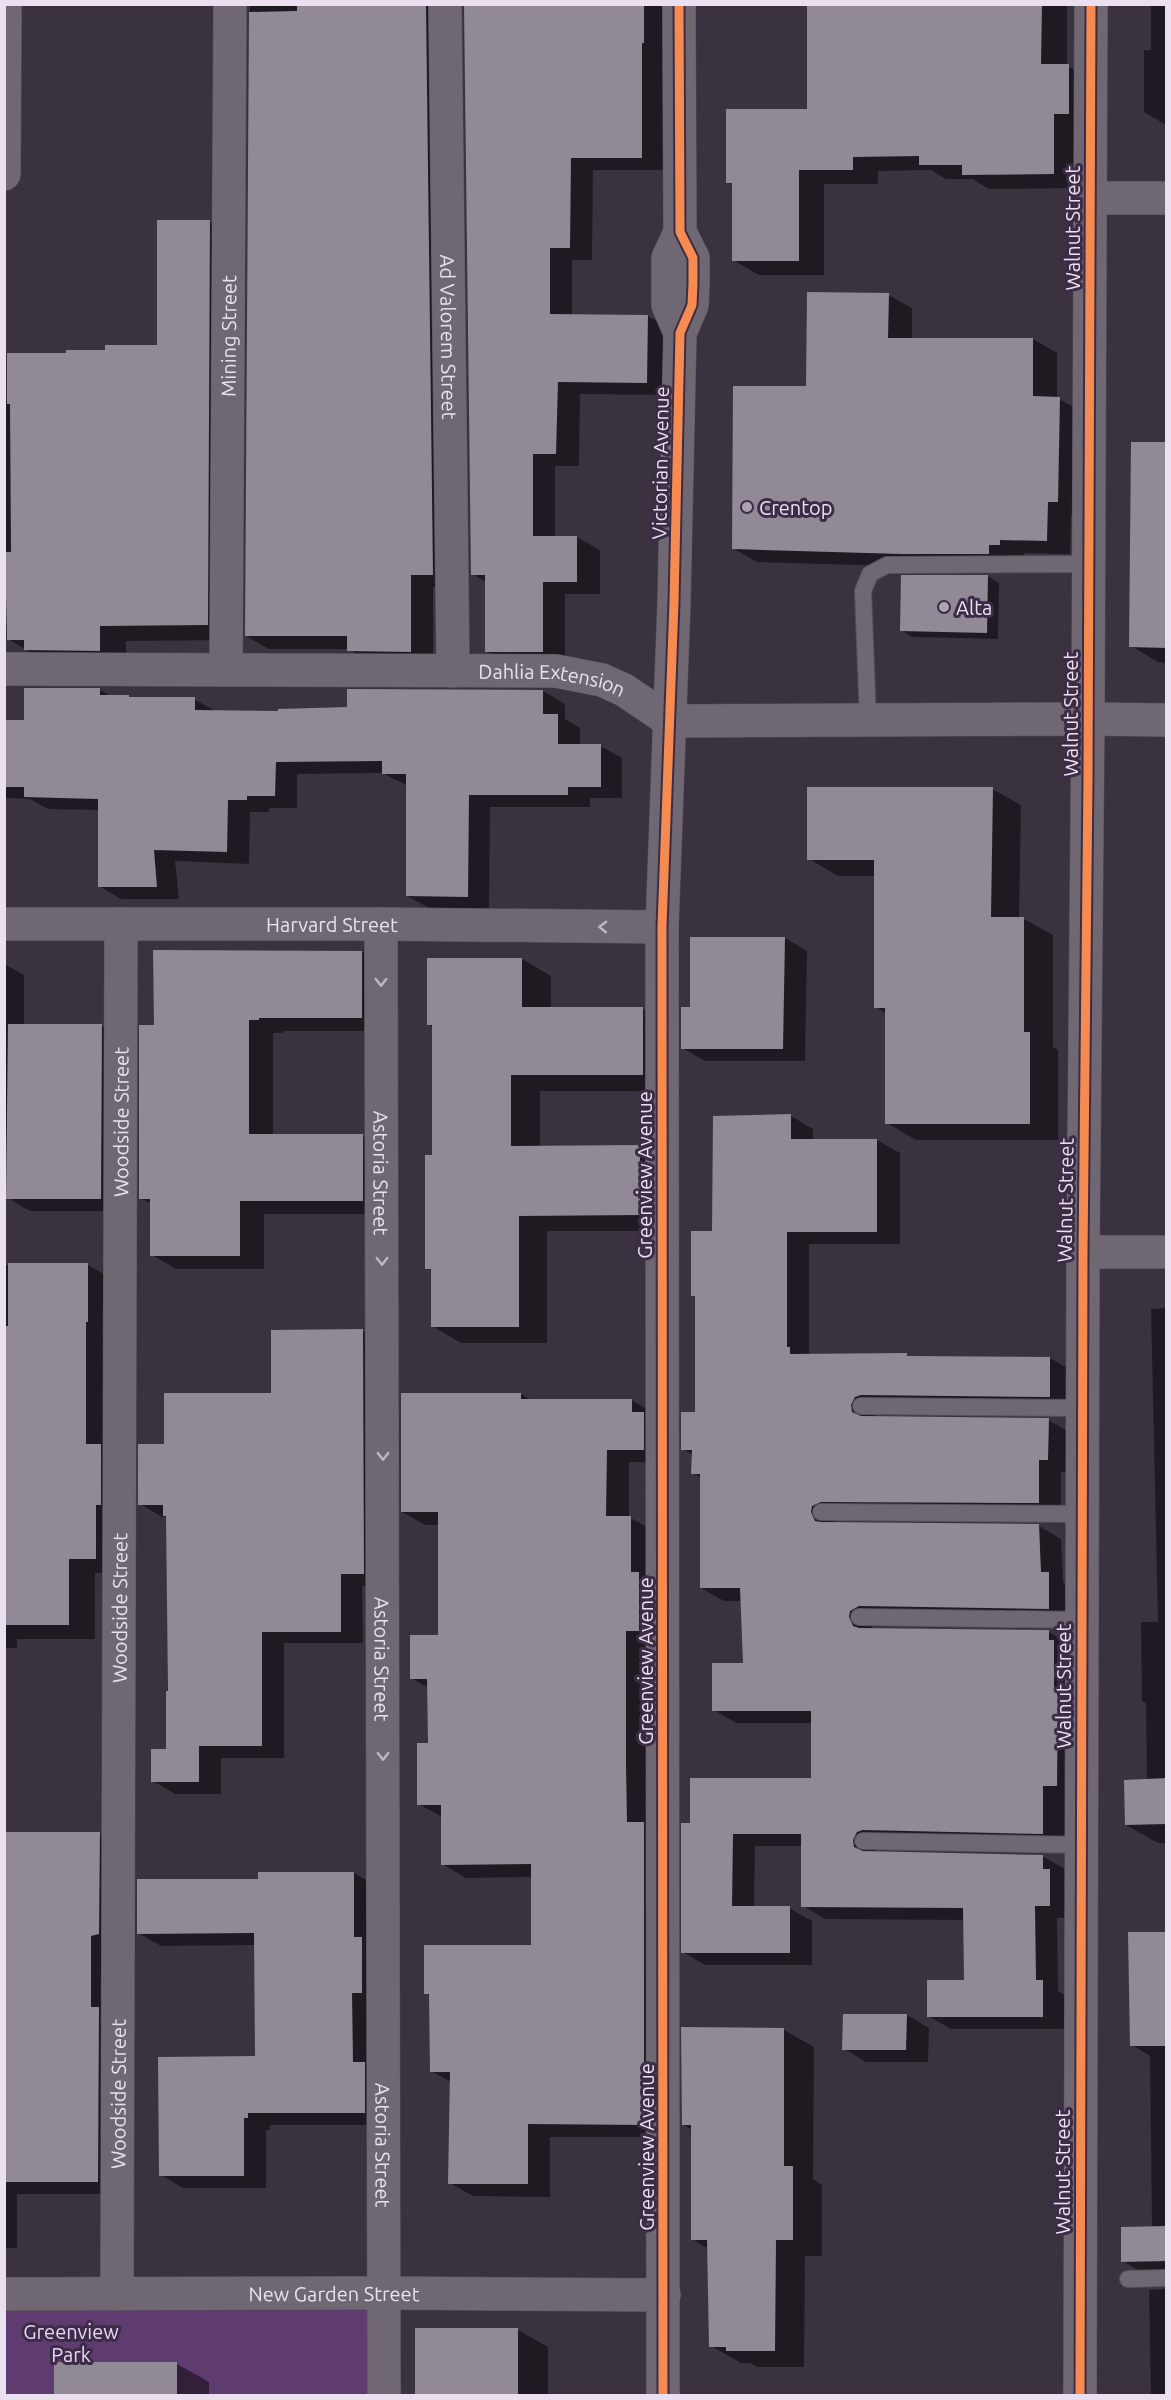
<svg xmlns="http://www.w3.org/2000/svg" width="1171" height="2400" font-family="Ubuntu,sans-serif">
	<rect width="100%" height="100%" fill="#3b3240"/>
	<path fill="#5e3c70" d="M5,2289l367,3v103l-367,1z"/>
	<path fill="#0007" d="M250,4h204l1,583h-22v77h-62l-22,-15h-80l-23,-13z
		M465,4h201l-2,166h-71l-1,90h-20v55l76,1 22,13v66l-90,-1 -1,72h-24v71h22l23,13v44h-35v70h-56l-23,-13v-69l-14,-8z
		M808,4h259v62l28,15 -15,107 -91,1 -16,-10h-27l-15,-9 -53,1v13h-54v91h-65l-26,-15v-75l-5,-3 80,-71z
		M1151,4h15v121l-22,-13v-62h7z
		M210,222l26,15 -2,403 -108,1v24h-74l-44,-26v-3h-4v-235h4l60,-46 91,-8z
		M888,295l24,13v31h121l24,14v45l27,14 -3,103h-10l-1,39 -46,-1v5l-97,9 -170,-5 -23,-13 73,-161z
		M1166,444v219l-8,-1 -27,-16z
		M988,576l11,7 -1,56 -86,-2 -11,-7 2,-53z
		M100,690l11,6 21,3h62l23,13h62l70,-3 194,-18 22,13v15l15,9v18h20l22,12v40h-32v9h-100l-1,102 -60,-1 -22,-12 1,-110 -26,-13 -85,1v34h-28v4h-19l-1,52 -74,-3 4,38h-58l-22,-13v-76l-51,-1 -18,-10 -26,-1v-77l21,1z
		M992,789l29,16 -2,114h5l29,16v112l5,3v90h-142l-29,-17v-109l-11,-7v-131h-38l-29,-17z
		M785,938l22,13 -2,110h-100l-23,-13 10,-39z
		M362,952l24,14v65h-103v2h-10v103h89l25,14v64h-123v55h-88l-24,-14v-51l-12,-6 16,-172z
		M522,959l29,17v33h92l29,17v65h-132v57l100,-1 29,17v67h-122v112h-86l-29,-17v-55l-6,-3 7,-112v-129l-5,-3z
		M4,964l20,11v50l78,1 22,13 -1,172h-93l-26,-15z
		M791,1116l22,13v11h64l23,13v91h-91v112l98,-1 4,3h139l23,13v38l-195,1 -5,8 175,2 23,13 -1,39h-9v43l-226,4 -2,5 206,2 22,13 2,43 8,5v34l-198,3 -2,5 178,3 22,13 8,153h-14v48l-185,-1 -5,8 167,3 23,13v9l8,5v35h-16l1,73 7,4v34h-114l-23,-13 38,-34 -2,-62 -139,-1 -22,-13v-60h-48l-1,61 35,1 23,13v44h-107l-22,-13 8,-128 121,-44v-57h-76l-22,-13 30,-45 -2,-64h-18l-23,-13v-110l-8,-5v-18l-10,-6 14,-35v-116l-4,-3 20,-63z
		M4,1265h84l26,15 7,293h-26v66h-78v9h-13z
		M1166,1308v535h-8l-32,-18 21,-45 -1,-77 -4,-2 -1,-79h17l-7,-313z
		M363,1331l22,13v242h-23l1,57h-79v115h-63v36h-46l-22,-13 14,-31 2,-177 -2,-56h-5l-22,-13 25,-59 107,-51z
		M521,1394l10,6h100l23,13 12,49h-37v55l25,14 13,606h-117v60l-77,-1 -23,-13 1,-101 -20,-11v-75l-6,-3 108,-46v-70l-67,1 -24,-14v-47l-23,-13 10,-60v-56l-18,-10 28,-42v-111h-14l-23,-13z
		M4,1833l95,1 24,13 -1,347h-105v54h-13z
		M259,1873h95l23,13 10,239h-117v5h-4v58h-83l-22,-13 95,-117v-113l-95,1 -23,-13 121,-52z
		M1166,1933v345l-16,-1 -27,-16 29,-33 -2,-172 -18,-11z
		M907,2015l22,13 -1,34h-62l-22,-13z
		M784,2030l30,17 -1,132 9,6v71h-17l-1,111h-47l-7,-4h-9l-30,-17 -2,-97 -17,-10v-109l-9,-6z
		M1166,2289v107h-15l-2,-106z
		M518,2330l30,17v49h-132z
		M177,2364l32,18v14h-153z"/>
	<path fill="#918996" d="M297,4h129l7,571h-22v77l-64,-1v-15h-102l4,-624 48,-1z
		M464,4h180v39h-2v115h-71l-1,90h-20v66l98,1 -1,68 -89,-1 -2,72h-23v82h44v46h-34v70h-58v-77h-14z
		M807,4h235l-1,60h28v50h-15v60l-92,1v-10h-43v-9l-66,1v13h-54v91h-67v-78h-6v-74h81z
		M157,220h53l-2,405 -108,1v25l-76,-1v-10h-17l-2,-88h6l-1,-148h-3v-51h59v-3h39v-5h52z
		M807,292l82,1 -1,45h145v58l27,1 -2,105h-10l-1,39 -47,-1v5h-11v9h-87l-170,-5 1,-163h73z
		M1131,442h36v206l-38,-1z
		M901,575h87l-1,58 -87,-2z
		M24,688h76v7h29v2h66v13l83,1v-2l69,-2v-18l196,1v24h15v30h43v43h-33v8h-99l-1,102 -62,-1v-122h-24v-13l-106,1 -1,34h-28v4h-19l-1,52 -73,-2 3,37h-59v-88l-74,-2v-10h-20v-67h20z
		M807,787h186l-2,130h33v115h6v92h-145v-116h-11v-148h-67z
		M690,937h95l-2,112h-102v-42h9z
		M153,950l209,1v67h-103v2h-10v114h114v67h-123v55h-90v-57h-11v-174h15z
		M427,958h95v49h121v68h-132v71l129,-1v70l-121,1v111h-88v-58h-6v-114h7v-130h-5z
		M8,1024h94l-1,175h-95z
		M791,1114v25h86v93h-90v115h3v7l117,-1v3l143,1v40l-189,-2 -6,2 -4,8 1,7 9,4 188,2 -1,42h-9v43l-218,-1 -9,4 -1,6 4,9 6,1 218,2 2,48h8v37l-190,-3 -9,5 -1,6 4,9 6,2 190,2v10h5v47h4l-1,99h-14v48l-180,-4 -6,2 -4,8 1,7 9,4 180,4v14h7v37h-15l1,74h7v37h-116v-37h37l-1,-72 -162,-1v-73h-68l-1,72h58v47h-109v-130h9v-45h121v-67h-99v-48h31l-3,-75h-40v-114h-9l1,-24h-11v-38h14v-116h-4v-65h21l1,-115z
		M8,1263h80v59h-2v122h15v61h-5v54h-27v66h-65v-299h4z
		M363,1329l1,245h-23v58h-79v114h-63v36h-48v-33h15v-58h2l-2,-175h-3v-11h-25v-61h26v-51h107v-63z
		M401,1393h120v6h111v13h12v38h-37l-1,66h25v56h8v59h-13v134l1,57h17v303l-116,-1v60h-80l2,-112h-20l-1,-78h-5v-49h107v-81l-90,1v-60h-24v-62h11l-1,-64h-17v-44h28v-123h-37z
		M1167,1778v46l-42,1 -1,-45z
		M4,1832h96l-1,102 -8,2v71h8l-1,175h-94z
		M258,1872h96v65h8v56h-10l1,69h12v51h-117v5h-4v58h-85l-1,-119 97,-1 -1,-123 -117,1v-55h121z
		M1128,1932h39v114h-37z
		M843,2014h64l-1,36h-64z
		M681,2027l103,1v138h9v74h-17l-1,111h-49v-4h-17l-2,-107h-16v-115h-9z
		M1167,2226v35l-46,1v-35z
		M415,2328h103v68h-103z
		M54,2362h123v34h-123z"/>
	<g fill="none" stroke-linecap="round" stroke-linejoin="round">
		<defs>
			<path id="lane" d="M868,720l-5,-129 7,-17 17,-9 201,-1
				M861,1406l221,2
				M821,1512l261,2
				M859,1617l222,3
				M863,1841l218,4
				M1128,2279l38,-1"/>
			<g id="street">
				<path id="s1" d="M445,4l8,667"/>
				<path d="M4,174l1,-170"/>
				<path d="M1090,198h76"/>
				<path d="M680,232l-12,26v47l12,28"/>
				<path id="s2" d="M4,669l552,2 46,9 22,10 46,31 418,-2 -5,533 -3,1144"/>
				<path id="s3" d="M226,669l4,-665"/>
				<path id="s4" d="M4,924h377l281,3"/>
				<path id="s5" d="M381,924l3,1472"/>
				<path d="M1083,1252h83"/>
				<path id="s6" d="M4,2294l381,-1 279,2"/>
				<path id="s7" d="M117,2294l4,-1370"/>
				<path d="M663,2396l-1,-1469 12,-325 6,-269 12,-28 1,-21v-26l-13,-26 -1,-228"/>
			</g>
			<path id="secondary" d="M1091,4l-3,715 78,1"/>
		</defs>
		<use href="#lane" stroke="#574f5b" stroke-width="18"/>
		<use href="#street" stroke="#574f5b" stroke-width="34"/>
		<use href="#secondary" stroke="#574f5b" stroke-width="34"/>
		<use href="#lane" stroke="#6f6873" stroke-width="16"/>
		<use href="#street" stroke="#6f6873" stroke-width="33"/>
		<use href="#secondary" stroke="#6f6873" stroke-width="33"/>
		<defs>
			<path id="cycleway" d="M663,2396l-1,-1469 12,-325 6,-269 12,-28 1,-21v-26l-13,-26 -1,-228
				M1080,2396l3,-1144 5,-473 3,-775"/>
		</defs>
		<use href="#cycleway" stroke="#3c2c46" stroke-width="13"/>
		<use href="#cycleway" stroke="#f68b52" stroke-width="9"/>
	</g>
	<defs><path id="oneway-chevron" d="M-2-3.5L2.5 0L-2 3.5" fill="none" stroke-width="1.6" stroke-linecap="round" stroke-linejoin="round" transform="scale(1.5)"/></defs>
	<g stroke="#bfb6c4">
		<use href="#oneway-chevron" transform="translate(603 927) rotate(-179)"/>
		<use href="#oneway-chevron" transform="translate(381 982) rotate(90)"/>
		<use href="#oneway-chevron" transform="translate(382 1261) rotate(90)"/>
		<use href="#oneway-chevron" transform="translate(383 1456) rotate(90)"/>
		<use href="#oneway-chevron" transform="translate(383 1756) rotate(90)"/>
	</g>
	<g fill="#ada3b2" stroke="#3c2c46" stroke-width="2">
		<circle cx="747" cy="507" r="6"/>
		<circle cx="944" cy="607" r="6"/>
	</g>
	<g text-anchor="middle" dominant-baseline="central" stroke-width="6" stroke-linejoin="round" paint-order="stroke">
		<g font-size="20" fill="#eae0f0" stroke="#3c2c46">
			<text transform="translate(1072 228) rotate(-90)">Walnut Street</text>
			<text stroke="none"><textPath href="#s3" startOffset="333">Mining Street</textPath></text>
			<text stroke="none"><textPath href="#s1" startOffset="333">Ad Valorem Street</textPath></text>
			<text transform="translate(660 463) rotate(-89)">Victorian Avenue</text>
			<text stroke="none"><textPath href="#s2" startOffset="549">Dahlia Extension</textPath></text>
			<text transform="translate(1070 714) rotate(-90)">Walnut Street</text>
			<text stroke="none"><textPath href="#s4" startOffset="328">Harvard Street</textPath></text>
			<text stroke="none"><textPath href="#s7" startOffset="1172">Woodside Street</textPath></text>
			<text stroke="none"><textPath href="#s5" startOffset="249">Astoria Street</textPath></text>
			<text transform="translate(644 1175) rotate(-90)">Greenview Avenue</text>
			<text transform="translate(1065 1200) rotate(-89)">Walnut Street</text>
			<text stroke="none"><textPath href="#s7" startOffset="686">Woodside Street</textPath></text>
			<text stroke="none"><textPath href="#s5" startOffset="735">Astoria Street</textPath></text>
			<text transform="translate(645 1661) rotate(-90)">Greenview Avenue</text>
			<text transform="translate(1063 1686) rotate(-90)">Walnut Street</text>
			<text stroke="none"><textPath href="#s7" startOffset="200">Woodside Street</textPath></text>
			<text stroke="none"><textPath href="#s5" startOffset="1221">Astoria Street</textPath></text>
			<text transform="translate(646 2147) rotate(-90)">Greenview Avenue</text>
			<text transform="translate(1062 2172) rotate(-90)">Walnut Street</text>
			<text stroke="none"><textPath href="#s6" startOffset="330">New Garden Street</textPath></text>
		</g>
		<g font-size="20" fill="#eae0f0" stroke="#3c2c46" text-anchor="start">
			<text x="759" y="507">Crentop</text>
			<text x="956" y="607">Alta</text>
		</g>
		<g font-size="20" fill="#ead4f9" stroke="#3c2c46">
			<text x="71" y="2331">Greenview<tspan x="71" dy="23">Park</tspan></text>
		</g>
	</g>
	<rect width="1171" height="2400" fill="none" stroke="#eae0f0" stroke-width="12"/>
</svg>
